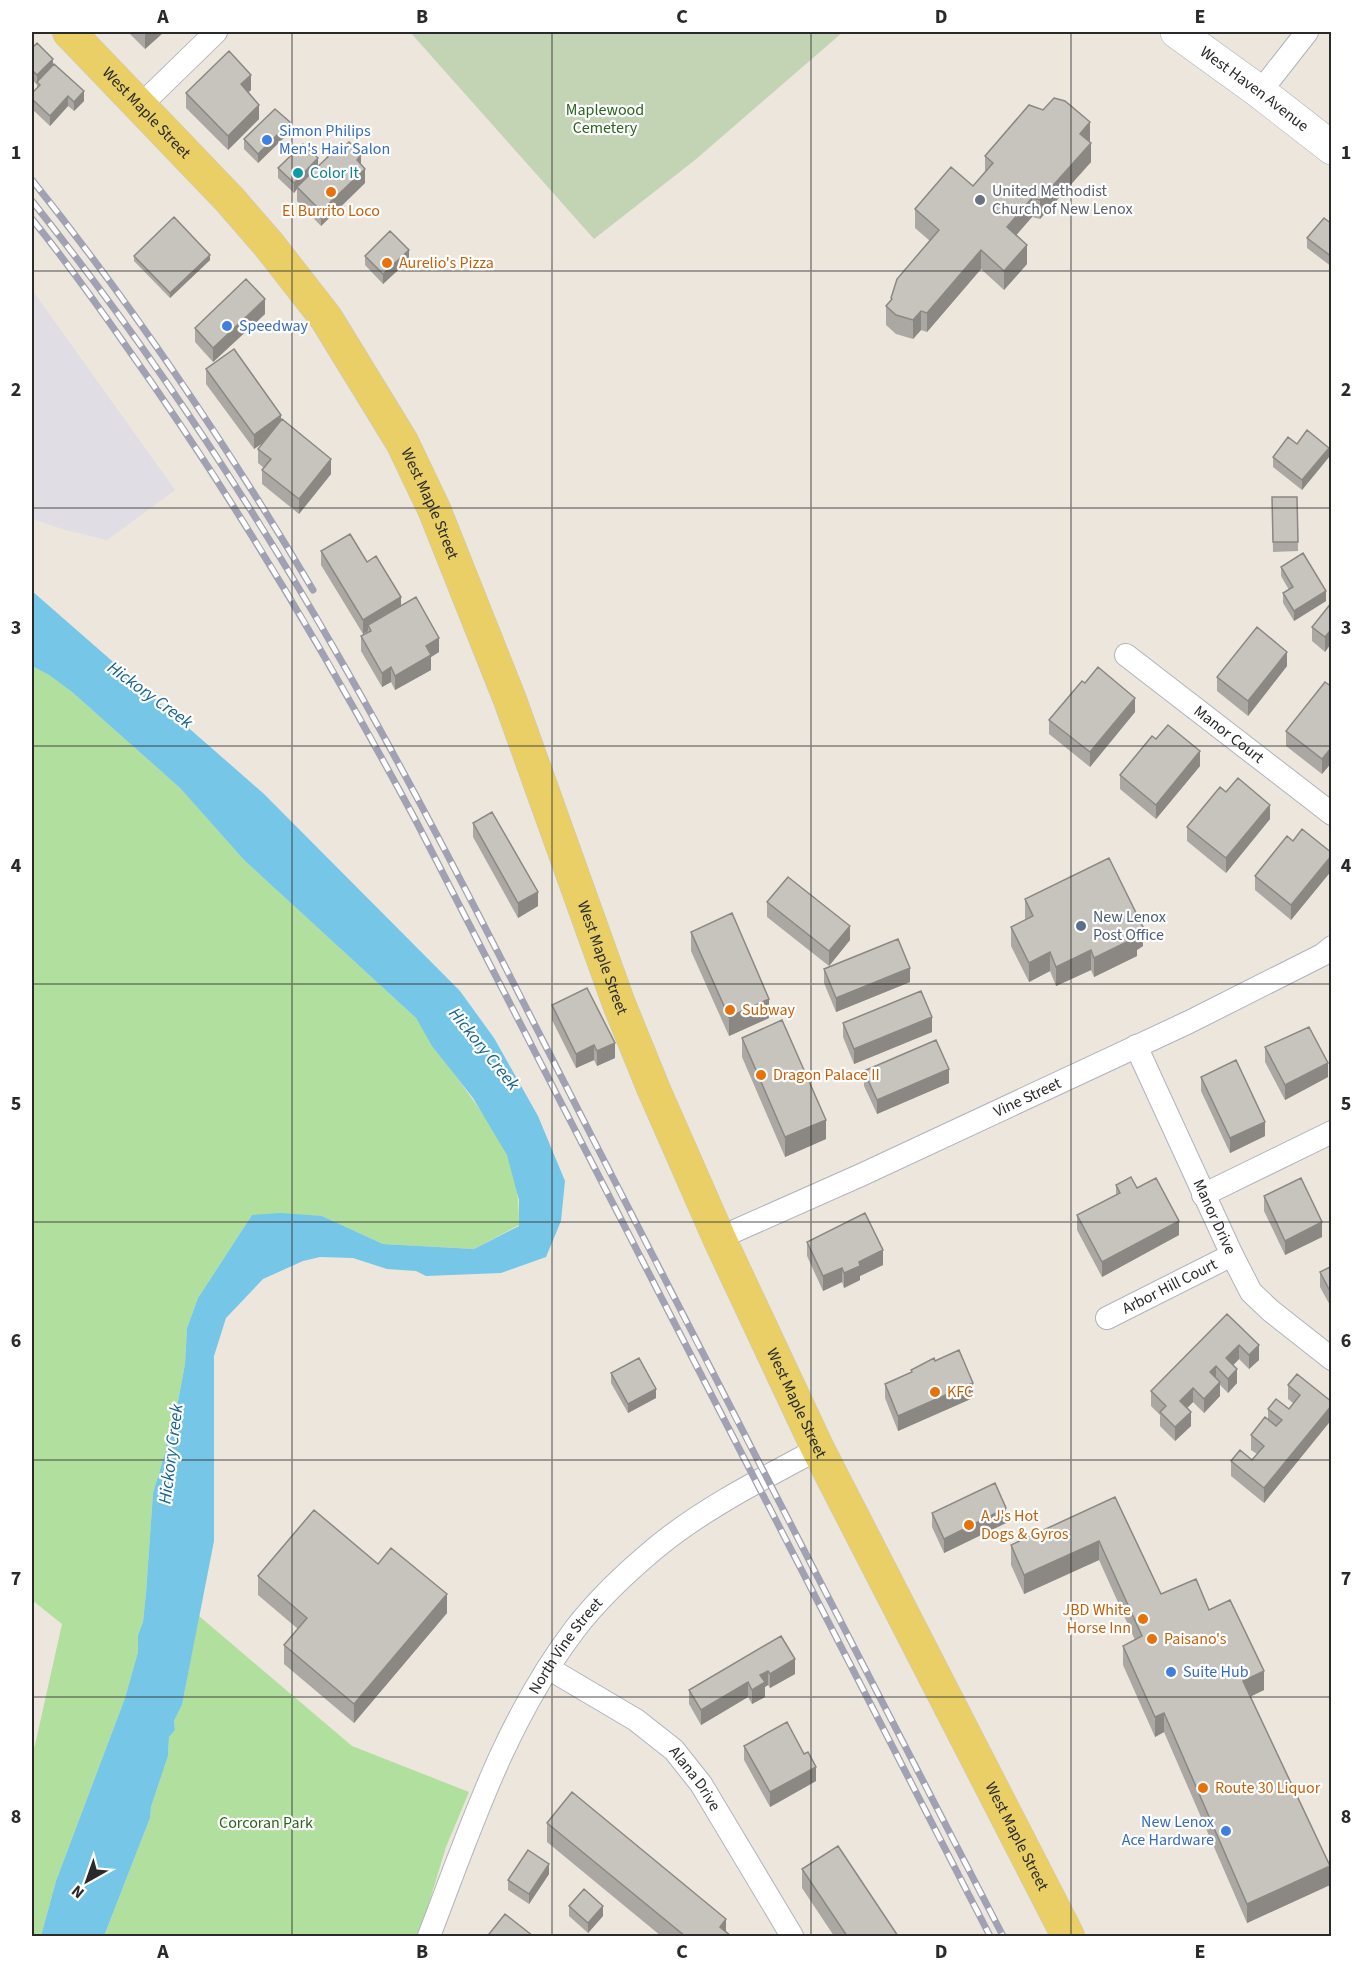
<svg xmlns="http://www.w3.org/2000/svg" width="1363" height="1968" font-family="'Source Sans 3',sans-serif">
	<rect width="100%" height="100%" fill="#ece6dd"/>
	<path fill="#e0dde4" d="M32,290l143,200 -68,50 -45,-11 -30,-10z"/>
	<path fill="#b1df9d" d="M32,666l17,9 23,17 108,96 64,72 172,158c27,47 66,86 90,135 11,22 13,49 13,72l-45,24 -91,-5 -61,-28 -70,-1 -54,83 -11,30 -2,36 -11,59 -8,16v11l-13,43 -7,100 -3,29 -5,13v17l-13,46 -69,183 -15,55h-9v-186l3,-5 27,-121 -30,-24z
		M199,1616l153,130 117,46 -23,55 -27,89h-315l46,-118 1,-11 17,-51 1,-19 6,-7 -1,-9 8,-16z"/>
	<path fill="#c3d4b5" d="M410,32h433l-148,128 -101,79z"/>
	<path fill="#76c6e8" d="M32,591l231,202 197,198 34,47 44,78 27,65 -4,40 -15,36 -45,16 -75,3 -10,-5 -29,-2 -34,-11 -33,-1 -17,4 -40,18 -37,39 -12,38v185l-32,164 -8,16 1,9 -6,7 -1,19 -17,51 -1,11 -46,118h-63l15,-55 69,-183 13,-46v-17l5,-13 3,-29 7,-100 13,-43v-11l8,-16 11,-59 2,-36 11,-30 54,-83 29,-2 41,3 61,28 91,5 45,-23v-26l-12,-45 -34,-57 -41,-52 -16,-28 -172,-158 -64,-72 -108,-96 -23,-17 -17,-9z"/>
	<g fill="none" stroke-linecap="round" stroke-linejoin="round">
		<defs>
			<g id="street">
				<path d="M1260,92l47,-60"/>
				<path d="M140,106l76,-74"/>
				<path id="s1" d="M1126,655l206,159"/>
				<path id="s2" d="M1136,1046l96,209 19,37 20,19 61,48"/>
				<path d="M1203,1195l129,-63"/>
				<path id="s3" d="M719,1238l142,-63 328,-153 133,-67 10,-8"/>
				<path id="s4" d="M1107,1318l125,-63"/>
				<path id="s5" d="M548,1668l88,52 38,30 27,34 91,152"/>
				<path id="s6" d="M429,1936c41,-106 76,-215 146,-307 23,-30 54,-59 83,-83 48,-39 106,-68 160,-97"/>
			</g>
			<g id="secondary">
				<path id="s7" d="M1177,32l83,60 72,56"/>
			</g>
			<g id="primary">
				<path id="s8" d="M69,32l161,168 39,45 57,73 76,124 32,67 76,191 109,304 35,86 65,148 99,211 250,487"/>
			</g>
		</defs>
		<use href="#street" stroke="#b1b3bd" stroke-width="24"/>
		<use href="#secondary" stroke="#b1b3bd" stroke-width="34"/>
		<use href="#primary" stroke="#c8c8c8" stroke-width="34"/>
		<use href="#street" stroke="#fff" stroke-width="22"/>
		<use href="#secondary" stroke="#fff" stroke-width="33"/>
		<use href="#primary" stroke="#e9cf65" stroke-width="33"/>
		<defs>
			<path id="rail" d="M32,180c104,130 196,267 281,410
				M32,201c114,143 216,297 307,456 90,156 170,318 252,478 137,268 274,534 412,801
				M32,219c33,41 64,84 94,127 108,152 202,311 290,475l574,1115"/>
		</defs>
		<use href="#rail" stroke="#a0a2b4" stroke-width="7"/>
		<use href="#rail" stroke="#fff" stroke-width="4.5" stroke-dasharray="14" stroke-linecap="butt"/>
	</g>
	<path fill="#aba8a3" d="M128,32h36l-19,17z
		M32,48l21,17 31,36 -10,10 -6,-5 -18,20 -18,-17v-16l5,-5v-3l-5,-6z
		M251,90l-3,2 11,27 -31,31 -42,-42v-15z
		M290,132l-32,31 -14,-14v-10z
		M1089,142l2,20 -51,57 -8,-2 -16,18 11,29 -23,26 -23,-21 -54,63 -6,-2 -8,9 -17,-5 -10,-9v-19l5,-5v-3l39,-57 -15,-13v-19l58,-23 12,-14v-16z
		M361,165l4,18 -44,43 -24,-25v-12l-3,4 -16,-15v-10z
		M1332,224v43l-25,-19v-10z
		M134,256l76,4 -40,38 -36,-37z
		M365,256l44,4 -26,24 -18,-19z
		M265,314l-52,48 -18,-20v-14z
		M206,369l75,51 50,54 -32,40 -37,-30v-14l2,-2 -6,-5v-14l5,-6 -9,6 -48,-65z
		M1297,444l32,13 -27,33 -29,-23v-10z
		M1272,497h25l1,54 -25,1z
		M321,551l46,11 34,44 38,46 -8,5v13l-36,20 -4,-8 -9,5 -21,-36v-15l7,-5 -5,3 -42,-69z
		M1281,567l45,34 -32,20 -11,-18v-10l6,-3 -8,-14z
		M1332,602v44l-2,-1 -5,7 -13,-11v-14z
		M1287,666l-39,50 -31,-25v-14z
		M1085,683l50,29 -45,55 -41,-33v-14z
		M1332,687v75l-10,12 -36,-28v-15z
		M1156,739l44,27 -44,53 -36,-30v-14z
		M1226,792l44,27 -44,54 -39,-32v-14z
		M473,823l65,83 -20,12 -45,-81z
		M1293,841l39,12v17l-41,50 -36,-30v-14z
		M1025,899l118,47 -6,4v6l-43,21 -3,-7 -35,16 -6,-15 -21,11 -18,-36v-19l15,-7 -1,-2z
		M767,902l83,38 -21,26 -62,-49z
		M691,932l78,86 -40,18 -38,-85z
		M824,969l86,13 -74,30 -12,-29z
		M552,1005l63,53 -18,8 -3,-6 -18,8 -24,-48z
		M843,1023l89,9 -78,32 -11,-27z
		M742,1038l84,101 -41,18 -43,-100z
		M1265,1047l63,30 -43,23 -20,-38z
		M864,1071l85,12 -72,31 -13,-28z
		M1201,1077l64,59 -35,17 -29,-62z
		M1116,1185l21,3 42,47 -77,42 -25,-47v-15l39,-20z
		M1264,1196l58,41 -37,18 -21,-44z
		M807,1242l76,23 -23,11v4l-16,8 -2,-6 -19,9 -16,-35z
		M1332,1266v43l-12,-22v-15z
		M1227,1314l32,46 -10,9 -10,-10 -6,6 4,18 -9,10 -8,-8v11l-16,17 -11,-11 -6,6 4,18 -16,15 -15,-15v-11l-9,-9v-15z
		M935,1361l38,37 -75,33 -13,-33v-14l26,-12v-2z
		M611,1373l45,25 -28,15 -17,-30z
		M1288,1385l44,17v17l-68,84 -33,-27v-15l21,-1 5,-6 -6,-4v-15l17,-15v-11h21l4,-6 -5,-4z
		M1115,1497l46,97 48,16 55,80 -14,7 80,188 -83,38 -83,-191 -9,5 -32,-72v-19l12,-6 -36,-80 -75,34 -13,-29v-20z
		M932,1513l74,10 -62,30 -12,-26z
		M378,1564l69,49 -93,110 -70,-59v-19l14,-16 -40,-34v-19z
		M781,1636l14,38 -25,14 -2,-3 -3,2v10l-13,7 -4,-7 -47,28 -12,-21v-14z
		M744,1746l72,35 -46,26 -26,-47z
		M547,1823l179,109 5,4h-70l-114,-94z
		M802,1869l96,67h-64l-32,-48z
		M549,1874l-20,30 -21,-14v-10z
		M569,1906l34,10 -15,17 -19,-17z"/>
	<path fill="#8b8884" d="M149,32h15l-19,17v-14z
		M53,59v9l-16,14v-7z
		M251,75v15l-10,9v-15z
		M84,91v10l-10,10v-9z
		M68,96v10l-18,20v-10z
		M259,105v14l-31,31v-14z
		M290,122v10l-32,31v-9z
		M1090,122v20l-10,-8z
		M1091,143v19l-51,57v-19z
		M361,155v15l-4,-10z
		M318,158v10l-21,19v2l-3,4v-10z
		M365,169v14l-44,43v-15z
		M1032,198v19l-25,29v-19z
		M1027,245v19l-23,26v-19z
		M409,250v10l-26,24v-10z
		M981,250v19l-54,63v-19z
		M210,255v5l-40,38v-5z
		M265,299v15l-52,48v-14z
		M921,311v19l-8,9v-19z
		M281,415v15l-27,19v-14z
		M1329,448v9l-27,33v-10z
		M331,459v15l-32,40v-15z
		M1326,591v10l-32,20v-10z
		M401,597v14l-33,14v6l-5,3v-14z
		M1330,631v14l-5,7v-15z
		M439,638v14l-8,5v13l-36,20v-14l31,-30z
		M1287,652v14l-39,50v-15z
		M391,667v15l-9,5v-14z
		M1135,698v14l-45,55v-15z
		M1332,747v15l-10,12v-15z
		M1200,751v15l-44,53v-14z
		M1270,805v14l-44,54v-15z
		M1332,855v15l-41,50v-15z
		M538,892v14l-20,12v-15z
		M850,926v14l-21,26v-15z
		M1143,927v19l-6,4v6l-43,21v-19z
		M1091,950v20l-35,16v-19z
		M1050,952v19l-21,11v-19z
		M910,968v14l-74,30v-14z
		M769,999v19l-40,18v-19z
		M932,1017v15l-78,32v-15z
		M615,1043v15l-18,8v-15z
		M594,1045v15l-18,8v-14z
		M1328,1063v14l-43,23v-15z
		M949,1069v14l-72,31v-14z
		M826,1120v19l-41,18v-20z
		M1265,1122v14l-35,17v-15z
		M1179,1221v14l-77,42v-15z
		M1322,1222v15l-37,18v-14z
		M883,1250v15l-23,11v4l-16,8v-15l15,-11z
		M842,1268v14l-19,9v-15z
		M1239,1345v14l-13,14v-15z
		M1259,1345v15l-10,9v-14z
		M1216,1366v15l-6,-9z
		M1237,1369v14l-9,10v-14z
		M1220,1382v14l-16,17v-14z
		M973,1383v15l-75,33v-15z
		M1193,1388v14l-13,13v-14z
		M656,1389v9l-28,15v-9z
		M1332,1405v14l-68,84v-15z
		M1191,1412v14l-16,15v-14z
		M1006,1508v15l-62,30v-14z
		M1099,1541v19l-75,34v-19z
		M447,1594v19l-93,110v-19z
		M795,1659v15l-25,14v-14z
		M768,1671v14l-3,2v10l-13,7v-14l8,-15z
		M1264,1671v19l-21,10v-19z
		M748,1682v15l-47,28v-15z
		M1164,1713v19l-9,5v-20z
		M816,1767v14l-46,26v-15z
		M549,1864v10l-20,30v-10z
		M1330,1866v19l-83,38v-19z
		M603,1906v10l-15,17v-10z
		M726,1919v17l-6,-9z"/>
	<path fill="#c7c3bd" stroke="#8b8884" stroke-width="1.5" d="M37,43l16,16 -16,16 -5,-5v-22z
		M229,51l22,24 -10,9 18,21 -31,31 -42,-43z
		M54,64l30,27 -10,11 -6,-6 -18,20 -18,-17v-6l8,-8 -3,-3z
		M1054,98l11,3 25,21 -10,12 11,9 -51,57 -8,-2 -25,29 20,18 -23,26 -23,-21 -54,63 -6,-2 -8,9 -17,-5 -10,-9 6,-7 -1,-1 6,-19 42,-49 -24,-21 36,-42 22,19 20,-23 -8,-7 44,-51 14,5z
		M275,109l15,13 -32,32 -14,-15z
		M349,142l12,13 -4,5 8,9 -44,42 -24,-24 44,-43 3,3z
		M303,144l15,14 -24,25 -16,-15z
		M174,217l36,38 -40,38 -36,-37z
		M1324,218l8,6v33l-25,-19z
		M390,231l19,19 -26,24 -18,-18z
		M246,279l19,20 -52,49 -18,-20z
		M234,349l47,66 -27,20 -48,-66z
		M282,419l49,40 -32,40 -37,-29 9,-11 -13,-10z
		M1307,430l22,18 -27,32 -29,-23 15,-20 9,7z
		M1272,497h25l1,45h-25z
		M350,534l17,28 9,-6 25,41 -38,23 -42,-69z
		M1303,553l23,38 -32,20 -11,-18 10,-6 -12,-20z
		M416,597l23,41 -13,8 5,9 -36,21 -4,-9 -9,6 -21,-37 10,-5 -3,-6z
		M1332,602v30l-2,-1 -5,6 -13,-10z
		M1257,627l30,25 -39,49 -31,-24z
		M1098,667l37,31 -45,54 -41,-32 33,-39 3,2z
		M1325,682l7,5v41l-1,1 1,1v17l-10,12 -36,-28z
		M1168,725l32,26 -44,54 -36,-30 32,-39 4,3z
		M1238,778l32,27 -44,53 -39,-31 33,-40 6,5z
		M492,812l46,80 -20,11 -45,-80z
		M1302,829l30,24v2l-41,50 -36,-29 32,-40 6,5z
		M1109,858l34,69 -10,5 4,5 -43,21 -3,-8 -35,17 -6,-15 -21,11 -18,-36 22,-11 -8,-17z
		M788,877l62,49 -21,25 -62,-49z
		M732,913l37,86 -40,18 -38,-85z
		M898,939l12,29 -74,30 -12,-29z
		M587,988l28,55 -18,8 -3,-6 -18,9 -24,-49z
		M921,991l11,26 -78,32 -11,-26z
		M782,1020l44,100 -41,17 -43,-99z
		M1309,1027l19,36 -43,22 -20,-38z
		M936,1040l13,29 -72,31 -13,-29z
		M1236,1060l29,62 -35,16 -29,-61z
		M1131,1177l6,11 19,-10 23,43 -77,41 -25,-47 43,-22 -4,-8z
		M1301,1178l21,44 -37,19 -21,-45z
		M865,1213l18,37 -24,12 1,4 -16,7 -2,-5 -19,8 -16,-34z
		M1332,1266v29l-12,-23z
		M1227,1314l32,31 -10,10 -10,-10 -13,13 11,11 -9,10 -12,-13 -6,6 10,10 -16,17 -11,-11 -13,13 11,11 -16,15 -15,-15 6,-6 -15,-15z
		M959,1350l14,33 -75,33 -13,-32 27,-12 -1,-2 23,-12 1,3z
		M639,1358l17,31 -28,15 -17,-31z
		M1297,1374l35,28v3l-68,83 -33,-27 9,-11 12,10 12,-14 -13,-11 14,-18 11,9 6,-6 -14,-11 8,-10 13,10 11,-14 -12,-10z
		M995,1483l11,25 -62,31 -12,-26z
		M1115,1497l46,97 35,-15 13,31 21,-10 34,71 -21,10 87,185 -83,38 -83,-191 -9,4 -32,-71 19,-10 -43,-95 -75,34 -13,-30z
		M314,1510l64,54 13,-16 56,46 -93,110 -70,-59 23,-27 -49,-42z
		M781,1636l14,23 -25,15 -2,-3 -8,4 5,7 -13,8 -4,-8 -47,28 -12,-20z
		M787,1722l17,32 4,-2 8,15 -46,25 -26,-46z
		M572,1792l154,127 -6,8 11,9h-46l-138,-113z
		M838,1846l60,90h-51l-45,-67z
		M528,1850l21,14 -20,30 -21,-14z
		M584,1889l19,17 -15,17 -19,-17z
		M505,1914l28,22h-41l-3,-2z"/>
	<path fill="none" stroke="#2a2a2a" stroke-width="1.5" stroke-opacity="0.55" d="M292,32v1904M552,32v1904M811,32v1904M1071,32v1904M32,271h1300M32,508h1300M32,746h1300M32,984h1300M32,1222h1300M32,1460h1300M32,1697h1300"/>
	<g fill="#3f7fe0" stroke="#fff" stroke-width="2">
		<circle cx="267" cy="140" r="6"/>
		<circle cx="227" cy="326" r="6"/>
		<circle cx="1171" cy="1672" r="6"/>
		<circle cx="1226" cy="1831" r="6"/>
	</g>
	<circle fill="#0f9aa8" stroke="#fff" stroke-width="2" cx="298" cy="173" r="6"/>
	<g fill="#e8710a" stroke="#fff" stroke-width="2">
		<circle cx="331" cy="192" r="6"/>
		<circle cx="387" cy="263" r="6"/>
		<circle cx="730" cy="1010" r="6"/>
		<circle cx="761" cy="1075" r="6"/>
		<circle cx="935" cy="1392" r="6"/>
		<circle cx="969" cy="1525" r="6"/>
		<circle cx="1143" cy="1619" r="6"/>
		<circle cx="1152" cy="1639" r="6"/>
		<circle cx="1203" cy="1788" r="6"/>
	</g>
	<circle fill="#6b7280" stroke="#fff" stroke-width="2" cx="980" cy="200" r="6"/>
	<circle fill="#5c6f8a" stroke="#fff" stroke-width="2" cx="1081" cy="926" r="6"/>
	<g text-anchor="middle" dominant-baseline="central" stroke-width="4.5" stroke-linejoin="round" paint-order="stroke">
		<g font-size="16" fill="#2a2a2a" stroke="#fff">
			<text stroke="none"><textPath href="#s7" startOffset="96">West Haven Avenue</textPath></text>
			<text stroke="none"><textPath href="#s8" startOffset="112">West Maple Street</textPath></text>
			<text stroke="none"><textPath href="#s8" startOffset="598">West Maple Street</textPath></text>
			<text stroke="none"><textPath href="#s1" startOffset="130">Manor Court</textPath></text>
			<text stroke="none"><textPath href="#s8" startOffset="1084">West Maple Street</textPath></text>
			<text stroke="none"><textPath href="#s3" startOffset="339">Vine Street</textPath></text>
			<text stroke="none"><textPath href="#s2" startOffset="188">Manor Drive</textPath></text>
			<text stroke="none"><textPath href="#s4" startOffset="70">Arbor Hill Court</textPath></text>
			<text stroke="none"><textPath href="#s8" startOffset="1570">West Maple Street</textPath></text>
			<text stroke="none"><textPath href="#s6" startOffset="322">North Vine Street</textPath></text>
			<text stroke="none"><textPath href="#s5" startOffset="186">Alana Drive</textPath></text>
			<text stroke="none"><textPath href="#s8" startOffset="2056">West Maple Street</textPath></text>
		</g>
		<g font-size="16" fill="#2a641e" stroke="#fff">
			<text x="605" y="110">Maplewood<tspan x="605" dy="18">Cemetery</tspan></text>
			<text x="266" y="1823">Corcoran Park</text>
		</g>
		<g font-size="16" fill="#366cbe" stroke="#fff" text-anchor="start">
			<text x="279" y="131">Simon Philips<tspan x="279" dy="18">Men's Hair Salon</tspan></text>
			<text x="239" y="326">Speedway</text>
			<text x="1183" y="1672">Suite Hub</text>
			<text x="1214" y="1822" text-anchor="end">New Lenox<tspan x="1214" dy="18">Ace Hardware</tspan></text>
		</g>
		<g font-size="16" fill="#0d838f" stroke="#fff" text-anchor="start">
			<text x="310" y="173">Color It</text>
		</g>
		<g font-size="16" fill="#5b616d" stroke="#fff" text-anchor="start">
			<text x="992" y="191">United Methodist<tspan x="992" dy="18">Church of New Lenox</tspan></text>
		</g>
		<g font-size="16" fill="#c56008" stroke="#fff" text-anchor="start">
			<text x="331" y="211" text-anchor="middle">El Burrito Loco</text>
			<text x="399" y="263">Aurelio's Pizza</text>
			<text x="742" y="1010">Subway</text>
			<text x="773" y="1075">Dragon Palace II</text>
			<text x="947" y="1392">KFC</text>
			<text x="981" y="1516">A J's Hot<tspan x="981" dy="18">Dogs &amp; Gyros</tspan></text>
			<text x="1131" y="1610" text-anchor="end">JBD White<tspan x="1131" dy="18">Horse Inn</tspan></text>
			<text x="1164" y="1639">Paisano's</text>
			<text x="1215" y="1788">Route 30 Liquor</text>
		</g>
		<g font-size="16" fill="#4e5e75" stroke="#fff" text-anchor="start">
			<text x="1093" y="917">New Lenox<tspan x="1093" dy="18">Post Office</tspan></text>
		</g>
		<g font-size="18" font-style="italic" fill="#156494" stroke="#fff">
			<text transform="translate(150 695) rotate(36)">Hickory Creek</text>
			<text transform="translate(484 1049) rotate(51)">Hickory Creek</text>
			<text transform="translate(171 1454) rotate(-83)">Hickory Creek</text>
		</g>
	</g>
	<rect width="1363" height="1968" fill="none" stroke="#ffffff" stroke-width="66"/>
	<g transform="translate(87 1881) rotate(220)" stroke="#ffffff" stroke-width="4.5" paint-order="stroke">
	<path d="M0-4.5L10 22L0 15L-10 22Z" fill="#2a2a2a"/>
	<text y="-9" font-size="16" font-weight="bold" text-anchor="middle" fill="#2a2a2a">N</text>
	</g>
	<rect x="33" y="33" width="1297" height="1902" fill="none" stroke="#2a2a2a" stroke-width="2"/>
	<g font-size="20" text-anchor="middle" font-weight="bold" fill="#2a2a2a">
		<text x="163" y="23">A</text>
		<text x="422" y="23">B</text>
		<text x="682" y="23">C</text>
		<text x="941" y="23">D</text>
		<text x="1200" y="23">E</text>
		<text x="16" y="159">1</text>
		<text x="1346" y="159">1</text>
		<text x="16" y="396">2</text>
		<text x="1346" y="396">2</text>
		<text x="16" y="634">3</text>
		<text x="1346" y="634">3</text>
		<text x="16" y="872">4</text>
		<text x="1346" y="872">4</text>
		<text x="16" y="1110">5</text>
		<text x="1346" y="1110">5</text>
		<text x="16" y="1347">6</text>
		<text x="1346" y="1347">6</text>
		<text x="16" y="1585">7</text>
		<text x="1346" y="1585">7</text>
		<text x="16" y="1823">8</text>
		<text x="1346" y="1823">8</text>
		<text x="163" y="1958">A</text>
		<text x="422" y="1958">B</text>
		<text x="682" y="1958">C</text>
		<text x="941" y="1958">D</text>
		<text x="1200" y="1958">E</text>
	</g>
</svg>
